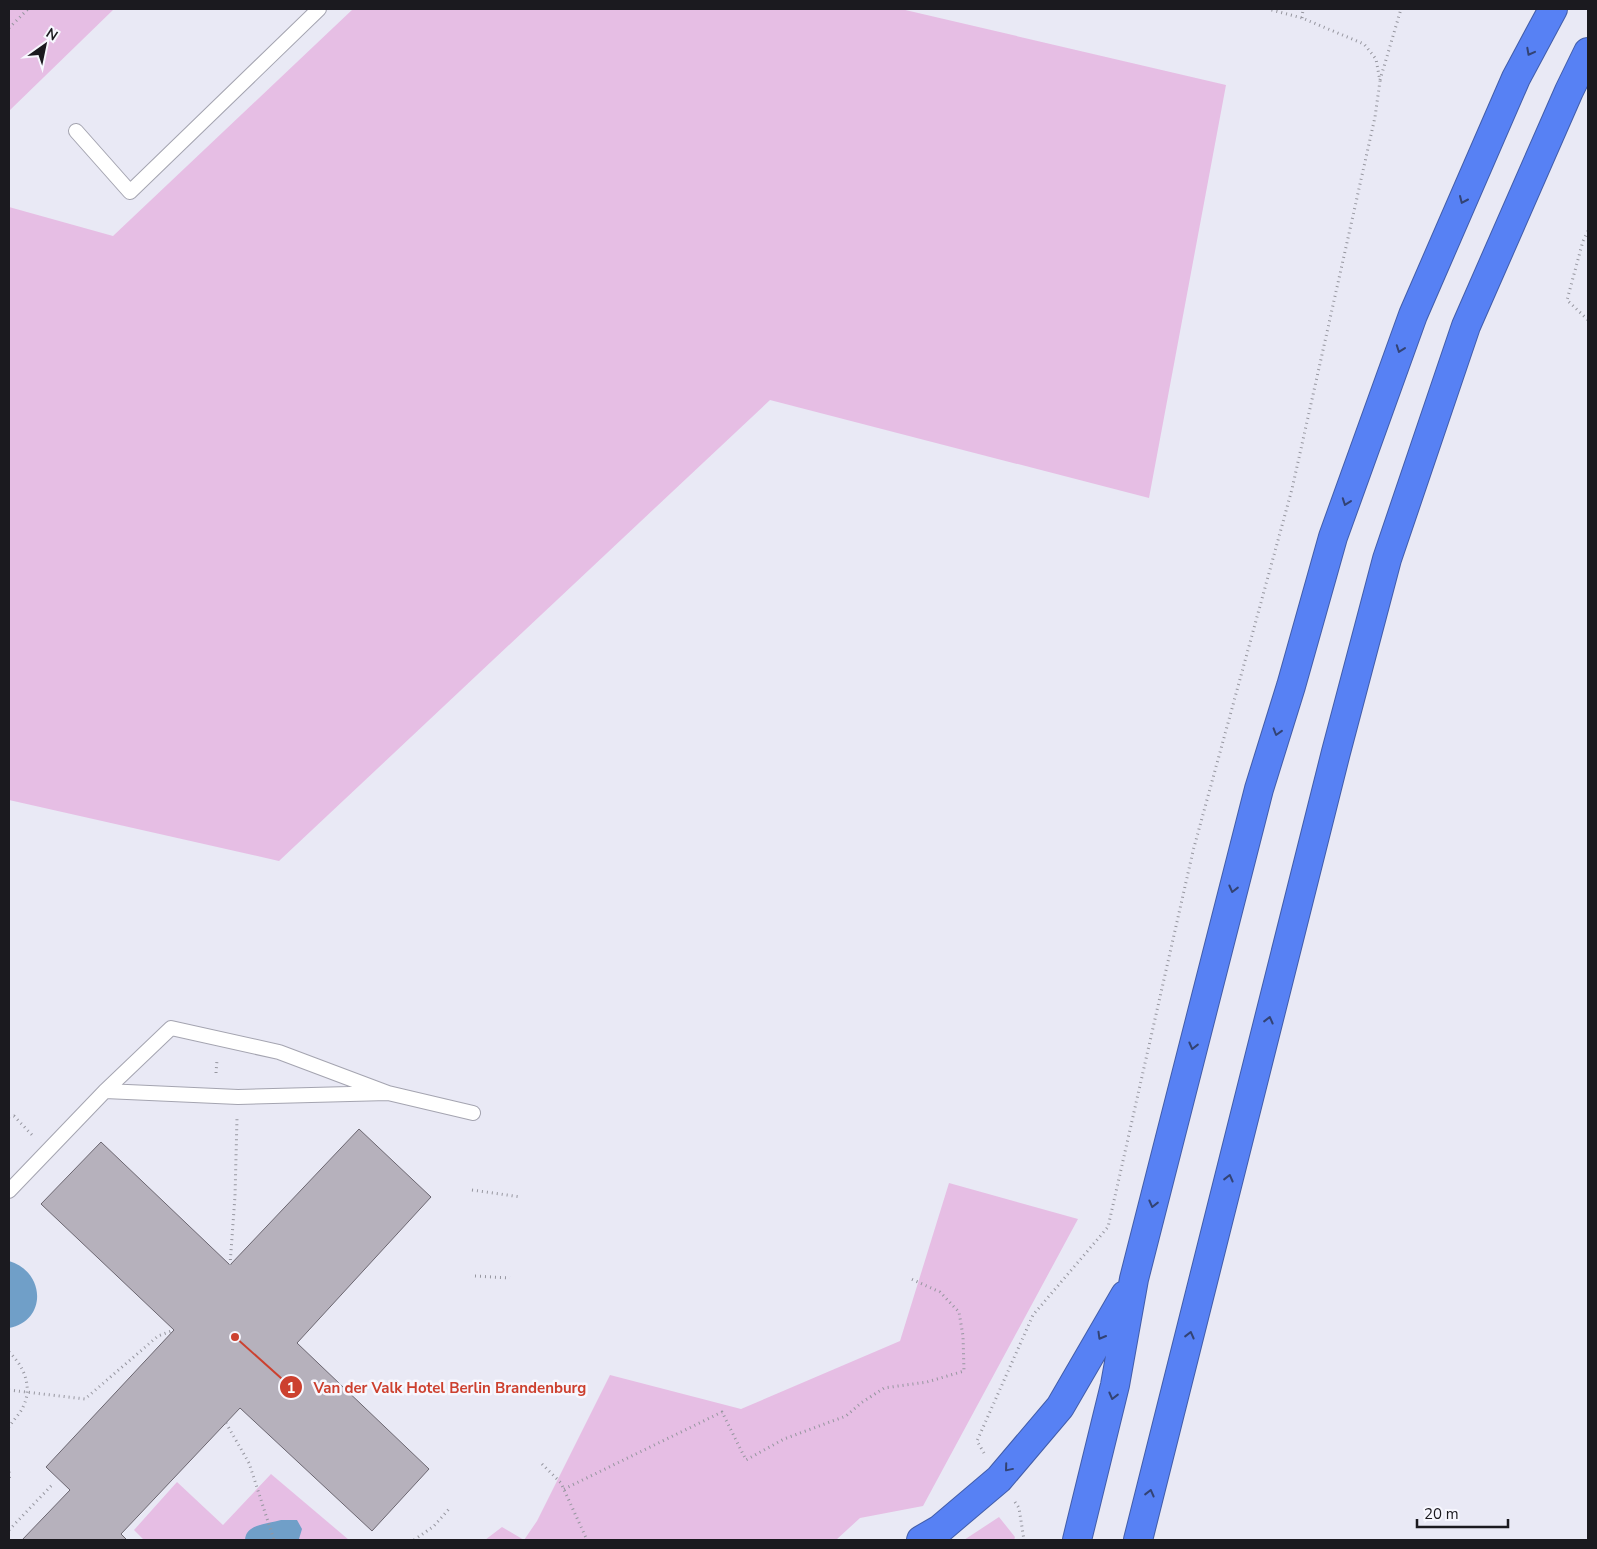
<svg xmlns="http://www.w3.org/2000/svg" width="1597" height="1549" font-family="'Nunito Sans',sans-serif">
	<rect width="100%" height="100%" fill="#e9e9f5"/>
	<path fill="#e6bee4" d="M9,9h105l-105,102z
		M353,9h548l325,76 -77,413 -379,-98 -491,461 -270,-61v-593l104,29z
		M949,1183l129,36 -155,287 -63,12 -24,22h-312l13,-19 73,-146 131,34 159,-68z
		M271,1474l78,66h-205l-10,-10 43,-48 46,43z
		M999,1517l16,20 -1,3h-50z
		M502,1527l22,13h-39z"/>
	<path fill="#709fc8" d="M9,1261c37,11 38,60 0,67z
		M281,1520h16l5,9 -3,10 -54,1c1,-16 22,-16 36,-20z"/>
	<path fill="#b6b1bc" stroke="#6b6670" d="M359,1129l72,68 -134,146 132,126 -57,62 -132,-123 -119,126 6,6h-105l48,-50 -24,-23 128,-137 -133,-126 60,-62 129,123z"/>
	<g fill="none" stroke-linecap="round" stroke-linejoin="round">
		<defs>
			<path id="lane" d="M76,131l54,61 189,-183
				M105,1091l133,6 150,-4 85,20
				M9,1191l96,-100 66,-63 108,24 109,41"/>
			<path id="highway" d="M921,1540l19,-11 59,-50 61,-72 65,-112
				M1077,1540l38,-155 19,-106 125,-490 32,-103 42,-149 80,-222 103,-237 37,-69
				M1138,1540l198,-788 51,-193 79,-233 103,-235 19,-39"/>
		</defs>
		<use href="#lane" stroke="#a4a4b0" stroke-width="16"/>
		<use href="#highway" stroke="#425da9" stroke-width="30"/>
		<path stroke="#96969f" stroke-width="3" stroke-dasharray="1 4" stroke-linecap="butt" d="M1302,18l1,-9
			M9,28l19,-19
			M1380,80l21,-71
			M1588,231l-5,10 -16,59 21,20
			M216,1073l1,-13
			M9,1117l5,-1 19,20
			M472,1190l49,7
			M230,1265l5,-69 2,-78
			M475,1276l35,2
			M9,1352c15,14 24,35 14,55 -3,7 -10,13 -14,20
			M9,1390l76,9 73,-63 16,-6
			M226,1423l23,40 25,77
			M984,1453l-7,-12 56,-126 75,-88 85,-376 99,-362 83,-372 5,-36 -4,-22 -12,-15 -62,-26 -34,-9
			M542,1464l19,19 26,57
			M9,1472l1,3 -1,5
			M564,1489l158,-77 24,48 38,-21 62,-23 15,-13 23,-15 43,-6 37,-11 -1,-35 -4,-24 -19,-20 -31,-14
			M1015,1502l4,6 5,32
			M9,1530l43,-45
			M414,1540l20,-14 16,-18"/>
		<use href="#lane" stroke="#fff" stroke-width="14"/>
		<use href="#highway" stroke="#5781f4" stroke-width="28"/>
	</g>
	<defs><path id="oneway-chevron" d="M-2-3.5L2.5 0L-2 3.5" fill="none" stroke-width="1.6" stroke-linecap="round" stroke-linejoin="round" transform="scale(1.25)"/></defs>
	<g stroke="#334374">
		<use href="#oneway-chevron" transform="translate(1530 52) rotate(118)"/>
		<use href="#oneway-chevron" transform="translate(1463 200) rotate(114)"/>
		<use href="#oneway-chevron" transform="translate(1400 349) rotate(110)"/>
		<use href="#oneway-chevron" transform="translate(1346 502) rotate(110)"/>
		<use href="#oneway-chevron" transform="translate(1277 732) rotate(107)"/>
		<use href="#oneway-chevron" transform="translate(1233 889) rotate(104)"/>
		<use href="#oneway-chevron" transform="translate(1269 1020) rotate(-76)"/>
		<use href="#oneway-chevron" transform="translate(1193 1046) rotate(104)"/>
		<use href="#oneway-chevron" transform="translate(1229 1178) rotate(-76)"/>
		<use href="#oneway-chevron" transform="translate(1153 1204) rotate(104)"/>
		<use href="#oneway-chevron" transform="translate(1190 1335) rotate(-76)"/>
		<use href="#oneway-chevron" transform="translate(1101 1336) rotate(120)"/>
		<use href="#oneway-chevron" transform="translate(1113 1396) rotate(104)"/>
		<use href="#oneway-chevron" transform="translate(1008 1468) rotate(130)"/>
		<use href="#oneway-chevron" transform="translate(1150 1493) rotate(-76)"/>
	</g>
	<path fill="none" stroke="#cc402f" stroke-width="2" d="M235 1337L291 1387"/>
	<g fill="#cc402f" stroke="#f7f7fe" stroke-width="2">
		<circle cx="235" cy="1337" r="5"/>
		<circle cx="291" cy="1387" r="12"/>
	</g>
	<g font-size="15" text-anchor="middle" font-weight="bold" fill="#fff">
		<text x="291" y="1393">1</text>
	</g>
	<g font-size="15" text-anchor="middle" font-weight="bold" fill="#cc402f" stroke="#f7f7fe" stroke-width="5" stroke-linejoin="round" paint-order="stroke">
		<text x="450" y="1393">Van der Valk Hotel Berlin Brandenburg</text>
	</g>
	<rect width="1597" height="1549" fill="none" stroke="#1b1a1f" stroke-width="20"/>
	<g transform="translate(45 45) rotate(33)" stroke="#f7f7fe" stroke-width="4" paint-order="stroke">
	<path d="M0-4L9 19L0 12L-9 19Z" fill="#1b1a1f"/>
	<text y="-8" font-size="14" font-weight="bold" text-anchor="middle" fill="#1b1a1f">N</text>
	</g>
	<path d="M1417 1519v8h91v-8" fill="none" stroke="#1b1a1f" stroke-width="2.5"/>
	<text x="1424" y="1519" font-size="15" fill="#1b1a1f" stroke="#f7f7fe" stroke-width="4" paint-order="stroke">20 m</text>
</svg>
